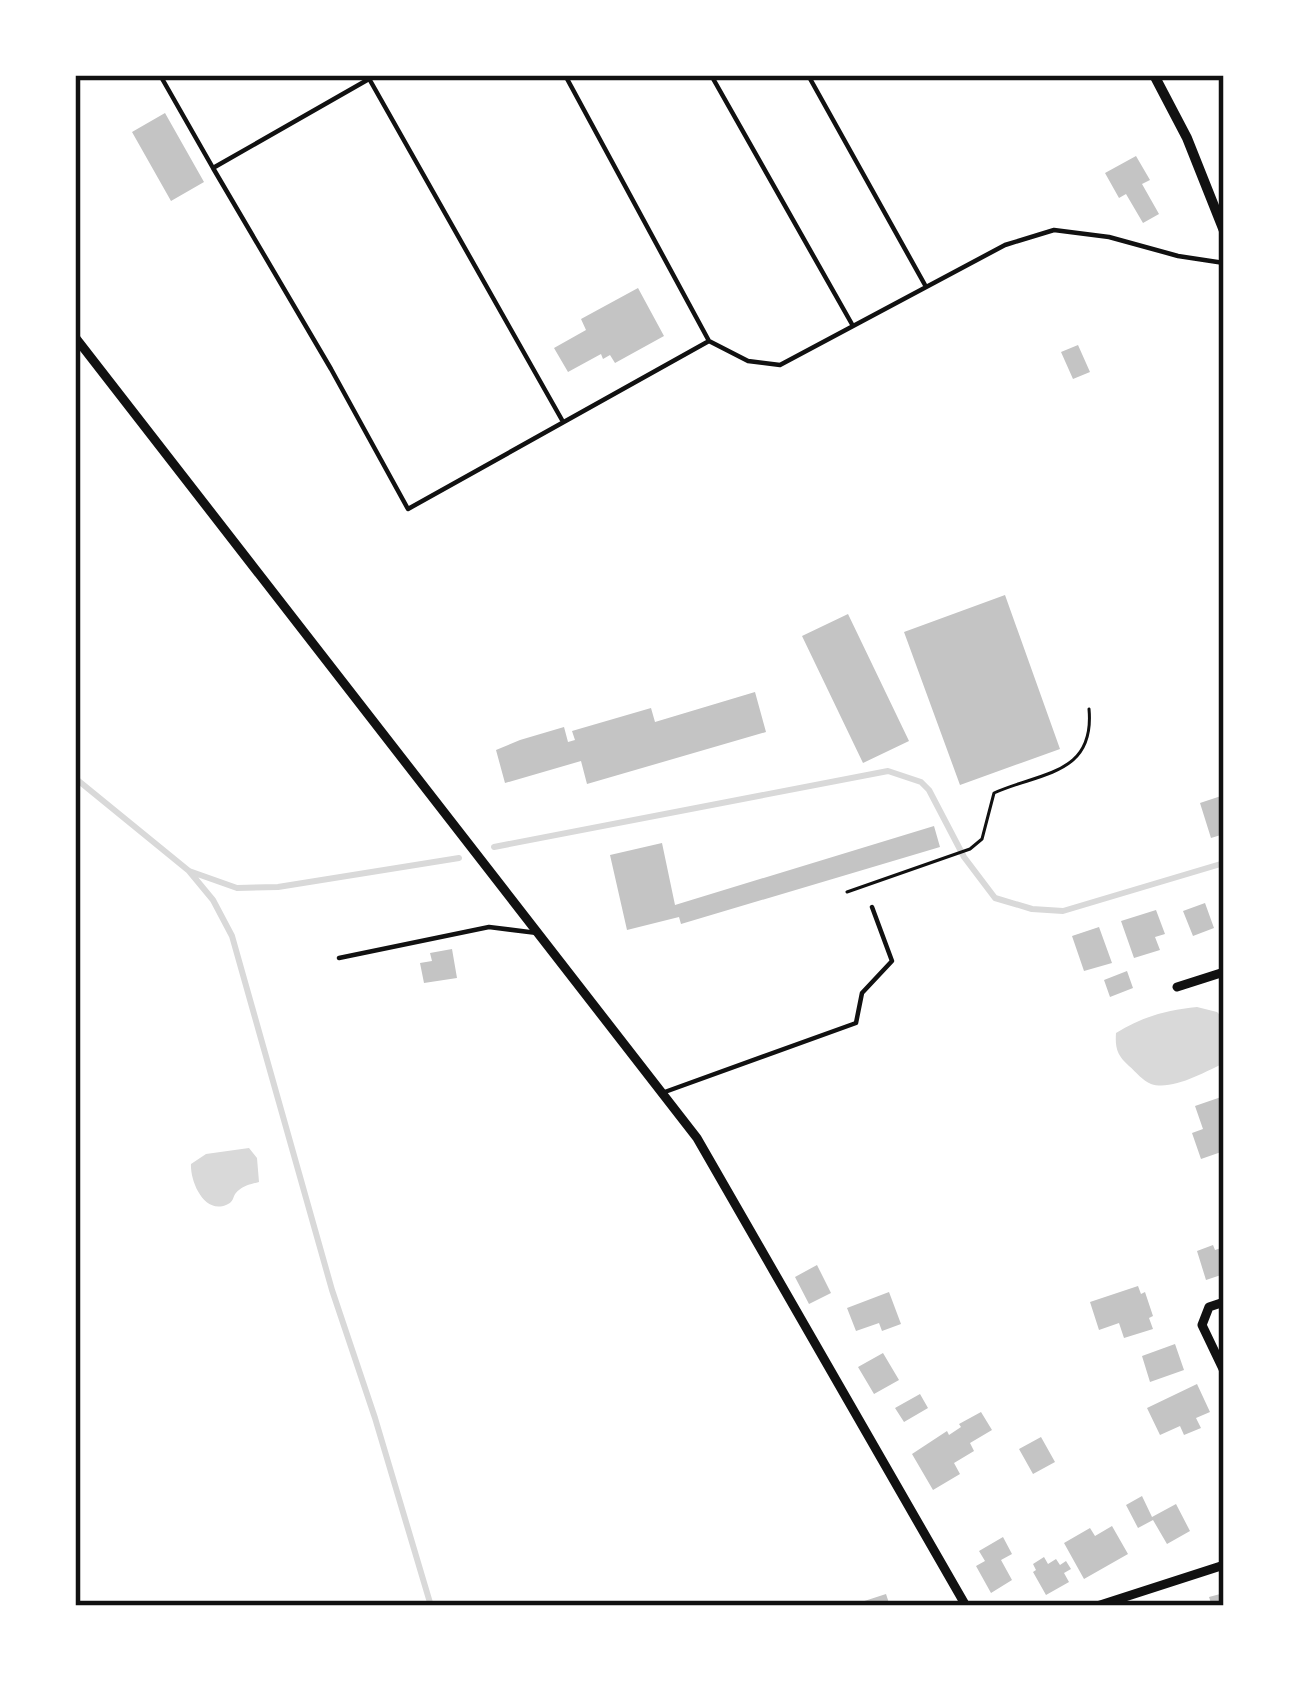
<svg xmlns="http://www.w3.org/2000/svg" width="1299" height="1681" font-family="Overpass,sans-serif">
	<rect width="100%" height="100%" fill="#fff"/>
	<path fill="#d9d9d9" d="M1197,1007l20,5 7,7v44c-19,9 -52,28 -73,21 -8,-3 -15,-12 -22,-18 -12,-11 -14,-18 -13,-33 26,-16 50,-23 81,-26z
		M249,1148l8,10 2,24c-7,2 -14,3 -20,8 -8,6 -3,11 -13,15 -23,9 -36,-25 -35,-41l15,-10z"/>
	<g fill="none" stroke-linecap="round" stroke-linejoin="round">
		<path stroke="#d9d9d9" stroke-width="6" d="M75,778l114,93 48,17 41,-1 181,-29
			M494,847l394,-76 33,11 8,8 35,67 31,41 37,11 31,2 161,-48
			M189,871l24,29 19,36 100,354 43,128 56,188"/>
	</g>
	<path fill="#c4c4c4" d="M165,113l39,69 -33,19 -39,-69z
		M1136,156l14,24 -8,4 17,30 -16,9 -17,-29 -7,4 -14,-25z
		M638,288l26,48 -49,27 -5,-8 -7,4 -2,-5 -33,18 -14,-24 32,-18 -5,-11z
		M1078,345l12,27 -17,7 -12,-27z
		M1005,595l55,154 -100,36 -56,-153z
		M848,614l61,127 -46,22 -61,-127z
		M755,692l11,40 -179,52 -6,-23 -76,22 -9,-33 24,-10 44,-13 4,15 7,-2 -3,-9 79,-23 4,14z
		M1224,795v39l-13,4 -11,-35z
		M934,826l6,21 -259,77 -2,-7 -52,13 -17,-75 52,-12 13,62z
		M1205,903l9,25 -21,8 -10,-25z
		M1156,910l9,24 -10,3 5,13 -26,8 -13,-37z
		M1099,927l13,36 -28,8 -12,-35z
		M452,949l5,29 -33,5 -4,-20 12,-2 -2,-8z
		M1127,971l6,17 -23,9 -6,-17z
		M1224,1096v55l-23,8 -9,-26 11,-4 -8,-23z
		M1213,1245l2,5 9,-3v27l-18,6 -9,-29z
		M817,1265l14,28 -22,11 -14,-27z
		M1138,1286l3,8 4,-2 8,24 -4,2 4,11 -29,9 -5,-15 -20,7 -9,-28z
		M889,1292l12,32 -19,7 -3,-8 -23,8 -9,-23z
		M1175,1344l9,26 -34,12 -8,-26z
		M883,1353l16,27 -25,14 -16,-27z
		M1197,1384l13,28 -14,6 5,10 -17,7 -4,-9 -20,9 -13,-27z
		M920,1394l8,14 -24,14 -9,-14z
		M981,1412l11,18 -22,13 4,8 -20,12 6,11 -27,16 -21,-36 35,-23 2,4 12,-8 -2,-3z
		M1041,1437l14,25 -22,12 -14,-25z
		M1142,1496l10,21 24,-13 14,27 -23,13 -14,-24 -15,8 -12,-23z
		M1112,1526l16,28 -44,25 -20,-36 26,-15 5,8z
		M1003,1537l9,17 -11,6 11,20 -21,13 -15,-27 9,-5 -6,-10z
		M1044,1557l4,7 8,-5 4,6 6,-4 5,8 -7,4 5,9 -23,13 -13,-23 3,-2 -3,-6z
		M1224,1593v13h-12l-3,-9z
		M886,1594l4,12h-38v-1z"/>
	<g fill="none" stroke-linecap="round" stroke-linejoin="round">
		<path stroke="#111" stroke-width="3" d="M847,892l123,-43 12,-10 12,-46c47,-21 101,-18 95,-84"/>
		<path stroke="#111" stroke-width="4.5" d="M160,75l53,93
			M367,75l195,345
			M376,75l-163,93 118,201 77,140 301,-168
			M565,75l144,266 39,20 32,4 225,-120 49,-15 55,7 69,19 46,7
			M711,75l142,251
			M808,75l117,210
			M339,958l150,-31 48,6
			M662,1093l194,-70 6,-30 30,-32 -20,-54"/>
		<path stroke="#111" stroke-width="9" d="M75,337l622,801 269,468
			M1177,987l47,-15
			M1224,1302l-15,5 -7,18 22,46
			M1097,1606l127,-41"/>
		<path stroke="#111" stroke-width="10" d="M1154,75l33,63 37,93"/>
	</g>
	<rect width="1299" height="1681" fill="none" stroke="#ffffff" stroke-width="156"/>
	<rect x="78" y="78" width="1143" height="1525" fill="none" stroke="#111" stroke-width="4.5"/>
</svg>
